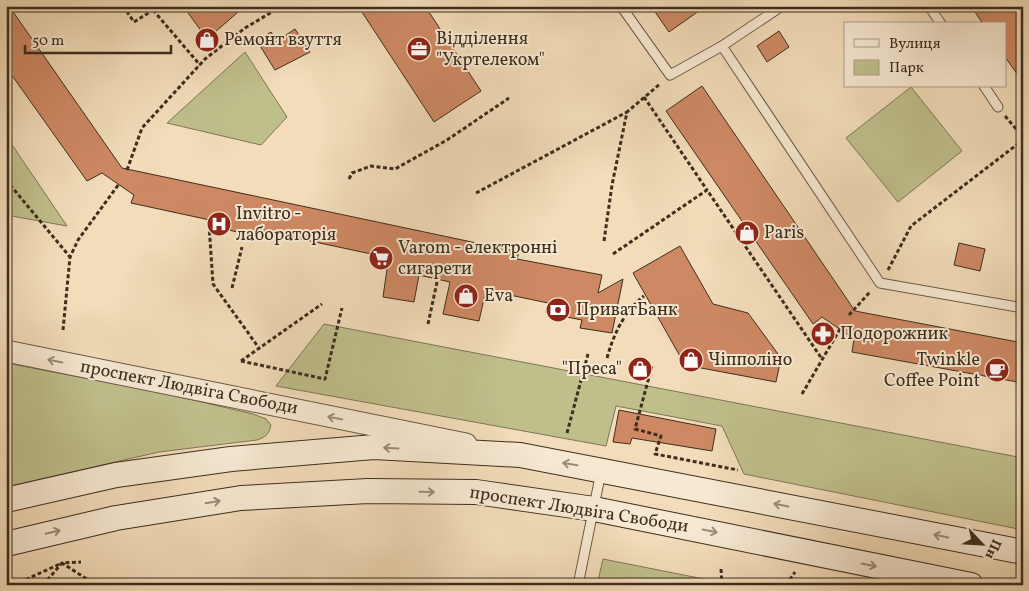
<svg xmlns="http://www.w3.org/2000/svg" width="1029" height="591" font-family="Vollkorn,serif">
	<rect width="100%" height="100%" fill="#f2dcb9"/>
	<filter id="stains"><feTurbulence type="fractalNoise" baseFrequency=".004" numOctaves="4"/><feColorMatrix values="0 0 0 0 .2 0 0 0 0 .09 0 0 0 0 .02 0 0 0 .5 -.17"/></filter>
	<radialGradient id="worn" r=".72"><stop offset=".6" stop-color="#630" stop-opacity="0"/><stop offset="1" stop-color="#630" stop-opacity=".3"/></radialGradient>
	<path fill="#bfbf8c" stroke="#7e7654" d="M245,52l42,65 -26,28 -94,-22z
		M911,87l51,64 -64,51 -52,-64z
		M6,136l61,90 -61,-11z
		M324,324l699,134v72l-279,-56 -22,-48 -106,-20 -10,40 -330,-60z
		M6,363l157,30 90,21 13,5 5,6c-2,9 -5,12 -14,15l-98,12 -153,35z
		M603,559l131,26h-137z"/>
	<path fill="#ce8964" stroke="#3d2e1d" d="M6,6h3l113,162 397,84 -2,7 85,16 -4,18 25,-14 -11,54 -32,-5 2,-8 -36,-7 2,-10 -62,-13 -7,31 -36,-7 7,-32 -31,-7 -5,27 -31,-5 5,-35 -12,-3v-4l-122,-26 -1,7 -44,-11 1,-5 -79,-17 3,-8 -32,-22 -15,8 -81,-114z
		M183,6h62l-38,33z
		M358,6h67l56,85 -47,31z
		M651,6h55l-37,26z
		M971,6h41l11,16v60l-18,-25v-33h-22z
		M295,29l15,23 -35,18 -18,-29 14,-9 6,9z
		M779,31l10,16 -22,15 -10,-16z
		M702,86l153,225 168,32v40l-171,-31 2,-13 -32,-22 -9,7 -147,-213z
		M959,243l26,6 -5,22 -26,-6z
		M680,246l33,58 35,9 33,45 -5,24 -91,-17 -52,-92z
		M619,410l97,19 -4,22 -80,-13 -2,6 -17,-2z"/>
	<g fill="none" stroke-linecap="round" stroke-linejoin="round">
		<defs>
			<path id="service" d="M621,6l49,69 52,-29 158,237 143,25
				M929,6l12,18
				M722,46l60,-40
				M984,86l14,21
				M578,585l23,-113"/>
			<path id="tertiary" d="M6,351l460,93"/>
			<path id="secondary" d="M6,500l110,-25 115,-16 143,-12 146,8 503,97
				M6,544l110,-26 125,-20 127,-7 108,1 118,17 377,76"/>
		</defs>
		<use href="#service" stroke="#6a5a44" stroke-width="11"/>
		<use href="#tertiary" stroke="#6a5a44" stroke-width="23"/>
		<use href="#secondary" stroke="#3d2e1d" stroke-width="26"/>
		<path stroke="#3d2e1d" stroke-width="3" stroke-dasharray="4 2.5" stroke-linecap="butt" d="M123,6l11,16 19,-12
			M158,6l-5,4 47,55
			M644,97l63,93
			M1005,116l18,21
			M127,170l15,-42 63,-69 40,-31 37,-22
			M349,179l3,-6 19,-7 24,3 52,-29 62,-42
			M6,180l64,77
			M476,193l151,-81
			M209,225l4,59 46,64
			M604,241l8,-56 15,-73 33,-28
			M613,254l94,-64 115,169
			M888,270l23,-44 112,-86
			M232,288l10,-41
			M849,315l21,-23
			M428,324l9,-42
			M63,330l7,-73 8,-17 41,-56
			M607,358c7,-25 17,-46 37,-62
			M241,361l84,18 17,-71
			M241,361l81,-57
			M652,366l-17,63 26,7 -6,18 83,16
			M802,394l38,-65
			M567,433l21,-79
			M721,569l1,16
			M14,585l48,-22 34,22
			M43,585l19,-22 19,-1
			M786,585l9,-13"/>
		<use href="#service" stroke="#f7e8d2" stroke-width="9"/>
		<use href="#tertiary" stroke="#f7e8d2" stroke-width="21"/>
		<use href="#secondary" stroke="#f7e8d2" stroke-width="24"/>
	</g>
	<defs><path id="oneway-shaft" d="M-6 0H5M1.5-3L5.5 0L1.5 3" fill="none" stroke-width="1.6" stroke-linecap="round" stroke-linejoin="round" transform="scale(1.25)"/></defs>
	<g stroke="#9a8b78">
		<use href="#oneway-shaft" transform="translate(55 361) rotate(-169)"/>
		<use href="#oneway-shaft" transform="translate(335 418) rotate(-169)"/>
		<use href="#oneway-shaft" transform="translate(391 448) rotate(-177)"/>
		<use href="#oneway-shaft" transform="translate(570 464) rotate(-170)"/>
		<use href="#oneway-shaft" transform="translate(427 492) rotate(1)"/>
		<use href="#oneway-shaft" transform="translate(213 502) rotate(-9)"/>
		<use href="#oneway-shaft" transform="translate(781 505) rotate(-169)"/>
		<use href="#oneway-shaft" transform="translate(710 531) rotate(11)"/>
		<use href="#oneway-shaft" transform="translate(53 532) rotate(-13)"/>
		<use href="#oneway-shaft" transform="translate(941 536) rotate(-169)"/>
		<use href="#oneway-shaft" transform="translate(869 565) rotate(11)"/>
	</g>
	<defs>
		<symbol id="shop-disc" viewBox="-11 -11 22 22"><circle r="9.5" fill="#8f2418" stroke="#f7e8d2"/><path d="M-5-2.5h2.3a2.7 3.5 0 0 1 5.4 0H5L5.5 6h-11ZM-1.5-2.5h3a1.5 2.3 0 0 0-3 0Z" fill="#fff"/></symbol>
		<symbol id="office-disc" viewBox="-11 -11 22 22"><circle r="9.5" fill="#8f2418" stroke="#f7e8d2"/><path d="M-6-3h4V-5.5h4V-3h4V5H-6ZM-1-4.5V-3h2v-1.5ZM-6 0V1H6V0Z" fill="#fff"/></symbol>
		<symbol id="hospital-disc" viewBox="-11 -11 22 22"><circle r="9.5" fill="#8f2418" stroke="#f7e8d2"/><path d="M-5-5h3v3.5h4V-5h3V5h-3V1.5h-4V5h-3Z" fill="#fff"/></symbol>
		<symbol id="supermarket-disc" viewBox="-11 -11 22 22"><circle r="9.5" fill="#8f2418" stroke="#f7e8d2"/><path d="M-6-5.5h2.5l.6 2H6L4.5 2H-2.5L-4.4-4H-6ZM-1.5 3.2a1.3 1.3 0 1 0 .1 0ZM3 3.2a1.3 1.3 0 1 0 .1 0Z" fill="#fff"/></symbol>
		<symbol id="bank-disc" viewBox="-11 -11 22 22"><circle r="9.5" fill="#8f2418" stroke="#f7e8d2"/><path d="M-6-4H6V4H-6ZM0-2.3a2.3 2.3 0 1 0 0 4.6a2.3 2.3 0 1 0 0-4.6Z" fill="#fff"/></symbol>
		<symbol id="pharmacy-disc" viewBox="-11 -11 22 22"><circle r="9.5" fill="#8f2418" stroke="#f7e8d2"/><path d="M-2-6h4v4h4v4h-4v4h-4v-4h-4v-4h4Z" fill="#fff"/></symbol>
		<symbol id="cafe-disc" viewBox="-11 -11 22 22"><circle r="9.5" fill="#8f2418" stroke="#f7e8d2"/><path d="M-5.5-4.5H6V0H3Q3 3.5 0 3.5H-2.5Q-5.5 3.5-5.5 0ZM3-3.2v2h1.7v-2ZM-6 4.5H4V6H-6Z" fill="#fff"/></symbol>
	</defs>
	<g fill-rule="evenodd">
		<use href="#shop-disc" x="193" y="26" width="28" height="28"/>
		<use href="#office-disc" x="405" y="35" width="28" height="28"/>
		<use href="#hospital-disc" x="205" y="210" width="28" height="28"/>
		<use href="#shop-disc" x="733" y="219" width="28" height="28"/>
		<use href="#supermarket-disc" x="367" y="244" width="28" height="28"/>
		<use href="#shop-disc" x="452" y="282" width="28" height="28"/>
		<use href="#bank-disc" x="544" y="296" width="28" height="28"/>
		<use href="#pharmacy-disc" x="809" y="320" width="28" height="28"/>
		<use href="#shop-disc" x="677" y="346" width="28" height="28"/>
		<use href="#shop-disc" x="626" y="355" width="28" height="28"/>
		<use href="#cafe-disc" x="983" y="356" width="28" height="28"/>
	</g>
	<g text-anchor="middle" dominant-baseline="central" stroke-width="4" stroke-linejoin="round" paint-order="stroke">
		<g font-size="18" fill="#3d2e1d" stroke="#f7e8d2" text-anchor="start">
			<text x="436" y="39">Відділення<tspan x="436" dy="21">"Укртелеком"</tspan></text>
			<text x="224" y="40">Ремонт взуття</text>
			<text x="236" y="214">Invitro -<tspan x="236" dy="21">лабораторія</tspan></text>
			<text x="764" y="233">Paris</text>
			<text x="398" y="248">Varom - електронні<tspan x="398" dy="21">сигарети</tspan></text>
			<text x="484" y="296">Eva</text>
			<text x="576" y="310">ПриватБанк</text>
			<text x="840" y="334">Подорожник</text>
			<text x="708" y="360">Чіпполіно</text>
			<text x="980" y="360" text-anchor="end">Twinkle<tspan x="980" dy="21">Coffee Point</tspan></text>
			<text x="622" y="369" text-anchor="end">"Преса"</text>
		</g>
		<g font-size="18" fill="#3d2e1d" stroke="#f7e8d2">
			<text transform="translate(189 388) rotate(11)">проспект Людвіга Свободи</text>
			<text transform="translate(579 510) rotate(9)">проспект Людвіга Свободи</text>
		</g>
	</g>
	<rect width="1029" height="591" fill="none" stroke="#f2dcb9" stroke-width="25"/>
	<rect x="8" y="8" width="1014" height="576" fill="none" stroke="#3d2e1d" stroke-width="2.5"/>
	<rect x="12" y="12" width="1004" height="566" fill="none" stroke="#3d2e1d"/>
	<rect x="844" y="22" width="162" height="65" fill="#f7e8d2" stroke="#ad9e8a"/>
	<rect x="854" y="39" width="25" height="8" fill="#f7e8d2" stroke="#ad9e8a"/>
	<text x="889" y="48" font-size="15" fill="#3d2e1d">Вулиця</text>
	<rect x="854" y="60" width="25" height="15" fill="#bfbf8c" stroke="#ad9e8a"/>
	<text x="889" y="72" font-size="15" fill="#3d2e1d">Парк</text>
	<g transform="translate(982 544) rotate(115)" stroke="#f7e8d2" stroke-width="4" paint-order="stroke">
	<path d="M0-4L9 19L0 12L-9 19Z" fill="#3d2e1d"/>
	<text y="-8" font-size="14" font-weight="bold" text-anchor="middle" fill="#3d2e1d">Пн</text>
	</g>
	<path d="M25 45v8h146v-8" fill="none" stroke="#3d2e1d" stroke-width="2.5"/>
	<text x="32" y="45" font-size="15" fill="#3d2e1d" stroke="#f7e8d2" stroke-width="4" paint-order="stroke">50 m</text>
	<rect width="100%" height="100%" filter="url(#stains)"/>
	<rect width="100%" height="100%" fill="url(#worn)"/>
</svg>
